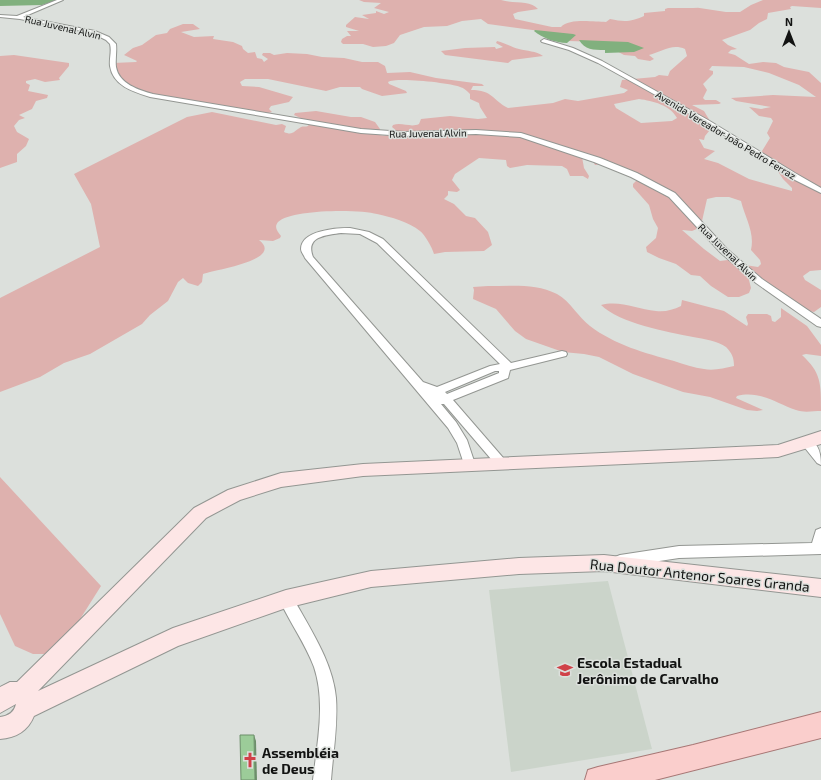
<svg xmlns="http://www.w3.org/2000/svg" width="821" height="780" font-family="'Exo 2',sans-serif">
	<rect width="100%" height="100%" fill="#dce0dc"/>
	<path fill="#cbd4ca" d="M608,581l44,168 -141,23 -22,-182z"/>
	<path fill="#deb1ae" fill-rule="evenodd" d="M359,0h142c13,4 30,0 37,9l-20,3 -5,2 2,5 37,8h9c8,-9 33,-5 45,-5l4,-3c14,3 21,3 34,-3v-3l21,-2v-2l3,-1h30l-5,-1 33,5h14l11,-7 12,-5h58v8l-29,-2 -2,1 1,2 -23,4 -1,6 -8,4 -9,7 -28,10 6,5 9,4 -6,1 -3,3 7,2 14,9 14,-2 13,1 8,4 25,5 12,11v187l-11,1 -7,5 2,4 16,10v17l-7,5 -5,-1 -58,-33 -2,2 2,8 -2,5 -10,4h-11l-17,-11 -11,-10 -9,-1 -15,-11 -17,-6 -12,-6 -1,-5 10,-9 2,-10 -5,-9 -4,-14 -16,-18v-3l4,-4v-1l-34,-15 -8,1 -3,-6 -10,-2 2,11 5,8 -1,3 -5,-3h-13l-3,-7 -5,-3 -35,-1 -17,3 -3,-2 -1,-6 -27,-2 -24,16 -3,6 8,10 -3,2 -9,-1v4l-4,4 10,5 12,12 9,2 13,14 4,13 -8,6 -39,1 -11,2c-2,-7 -9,-19 -14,-23 -11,-9 -29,-14 -43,-17 -17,-5 -86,-5 -99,8 -4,5 -1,9 3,14l-1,2 -7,3 -14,-1c26,20 -45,30 -56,34l-1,8 -4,4 -10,-3 -5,-5 -5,4 -10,19 -18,14 -8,9 -52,30 -26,9 -24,14 -40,15v-94l100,-51 -9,-43 -17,-30 113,-57 25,-5 64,13 6,-1 4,2 -2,6c9,4 10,-1 17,-5 2,-1 5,0 7,-1l1,-2v-2l-15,-7 1,-2 21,-2 35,6h10l14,5 5,7 -3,5c7,3 14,1 21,-2l-6,-5 1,-2c9,-3 18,3 26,-1l2,-5 29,-3 28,3 9,-1 -7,-11 -1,-4 -9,-4v-5c-3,-3 -6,-6 -10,-7 -10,-4 -63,-10 -72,-5l1,2 17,7 1,2 -25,3 -20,-7 -2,-2h-20l-14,4 -58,-12h-23l-5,3 2,4 17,1 34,10 -4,5 -18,4 -2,3 3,3 -4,1 -121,-17 -23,-10 -7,-9 2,-4 -6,-10 23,-1 1,-1 -13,-6 9,-7 9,-3 14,-10 11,-2 3,-4 13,-5h10l7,5 -19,3 13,5 20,-1 -1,3 20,3 9,4 1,3 5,4 7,-1 2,6 5,1 2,3 4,-3 -6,-4 1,-2h7l4,2 13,-2 20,1 15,3 22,1 18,4h16l7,4 2,7 23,-1 26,6 46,6 2,2h-11l-2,4c22,0 21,10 37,18l45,-5 12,-4 13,2 46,-8 4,-3 -8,-3 2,-7 33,-3 4,-2 9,1 2,-5 17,-15 -2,-7c-13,-6 -24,3 -36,6l5,4 -4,2 -12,-2 -3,-3 -11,-1 -24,-13 -31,-1 -29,-10 -52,-7 -7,-5 -19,2 -15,5 -23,1 -24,8 -6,8 -8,3 -13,1 -10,-3h-20l-2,-2 1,-3 5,-3h4l-4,-5h12l-13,-4v-2l9,-8 14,2 -7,-4 14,-2v-2l8,3 5,-2 -15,-4 7,-5 -17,-1zM712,66l32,1 25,6 30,12 17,12 -43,-2 -42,3 5,3 35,6 -10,2 -12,-2 10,9 12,2 2,3 -6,12 3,5 -8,13 -5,3 18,13 8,12 9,9v3l-43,-12 -31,-16 -14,-4 11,-8 -11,-3 -5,-9 5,1 1,-4 9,-11 -4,-4 -6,-10 -12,-6 27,-1 2,-1 -5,-3h-11l-2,-2 4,-8 -4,-6 10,-10v-3l-4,-1zM639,99c14,2 31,6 38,19l-5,3 -31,2 -25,-15 -2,-4zM716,197h13l12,4c4,17 14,31 10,49l9,10 1,4 -3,3 -13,-2 -17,-5 -8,1 -16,-12 -22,-19 10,1 12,-5 -2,-5 5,-22z
		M497,41c8,2 14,6 22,8 8,2 17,2 24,7l-31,4 -4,3 -55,-7 -8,-1 -4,-4 24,-3 30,-1 1,2 7,-2 -7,-4z
		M14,55l55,8v3l-10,12 1,2 -15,2 -10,-3 -9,2v2l4,2 -2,6 20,4 -1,3 -11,3 -4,8 -13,6 6,3 -6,2 -5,6 3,6 12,7 -3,7 -9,8v8l-17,6v-112z
		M488,286c23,0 48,-3 69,8 14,8 21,23 33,32 25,19 55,27 84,35 10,3 20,7 30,8 10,2 20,-1 30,-3 0,-8 -2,-13 -8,-19 -8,-6 -22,-8 -33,-10 -25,-5 -74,-14 -92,-32 19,-5 36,4 55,6 9,1 17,-1 25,-5l1,-6 42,11 23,15 1,-2 -2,-7 2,-3h19l4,2 1,5 3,1 6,-5v-9l26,18 14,19v11l-15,-2 -4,1c19,18 19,27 19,56 -8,0 -17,2 -25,-1 -20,-7 -37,-20 -59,-14l-1,2 27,12 -6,1 -10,-1 -37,-13 -27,-5 -50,-18 -34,-17 -15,-3 -21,-2 -37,-13 -11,-8 -19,-22 -23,-10 1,-9 -1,-3z
		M0,477l101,109 -43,68h-25l-18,-8 -15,-32z"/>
	<path fill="#81b07e" d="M0,0h57l-15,5 -42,1z
		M535,30l38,4 3,1 -9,8c-11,0 -25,-5 -33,-12z
		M579,40l49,2 16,6 -10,4 -29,1v-3c-12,0 -20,0 -26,-10z"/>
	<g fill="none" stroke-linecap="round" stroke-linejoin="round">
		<defs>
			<path id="minor" d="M57,0h6l-40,17 72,14 14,6 7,7c1,8 -1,15 0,23 3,17 23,23 37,27l208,35 44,3 71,-2 45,3 79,25 37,15 38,20 52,56 35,30 59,40v8l-4,-1 -61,-43 -35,-30 -52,-56 -38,-20 -37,-15 -74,-25 -44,-3 -71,2 -44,-3 -211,-36c-16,-5 -37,-11 -40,-31 -1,-7 2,-14 0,-22l-4,-4 -14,-7 -72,-14 -20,-2v-2l17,1z
				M544,39l29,9 29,13 106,59 87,53 26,15v5l-32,-16 -85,-55 -106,-59 -29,-13 -27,-8 -1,-1z
				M350,228l19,4 14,7 128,124 51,-12 4,1 1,2 -1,2 -56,14 -2,8 -55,22 52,60 2,3 -2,3 -4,2 -4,-2 -53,-62h-3l15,18 11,18 8,24 -2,3 -4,2 -4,-2 -8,-24 -9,-15 -143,-170c-1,-3 -4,-6 -4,-9 0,-19 36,-21 49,-21zM341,233l19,1 17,9 123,121 -10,2 -53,21 -14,-5 -110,-125c-8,-20 12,-22 28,-24zM495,371h4v2l-52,21 -2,-2z
				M807,439c12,3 14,15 14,26l-4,-2 -16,-20 2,-3z
				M821,528v26l-142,4 -59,9 -5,-2 -2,-4 2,-4 5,-2 59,-9 133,-3 4,-13z
				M286,593l5,1c17,32 42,67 45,104 2,27 -3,55 -5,82h-18c4,-36 13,-77 1,-113 -8,-22 -25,-46 -35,-68l2,-5z"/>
			<path id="secondary" d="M821,431v13l-43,13 -415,19 -82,11 -41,13 -34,18 -168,173 135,-63 113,-38 85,-19 148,-13 85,-3 217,24v18l-217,-26 -85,3 -148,13 -85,21 -108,38 -144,70c-6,15 -18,22 -34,23v-22c8,-1 14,-4 16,-13l-16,9v-26l10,-5h7l177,-174 34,-18 53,-17 82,-9 415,-19z"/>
			<path id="primary" d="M821,712v26l-166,42h-70l3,-10 10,-3 95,-22z"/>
		</defs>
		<use href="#minor" stroke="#939692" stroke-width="2"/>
		<use href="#secondary" stroke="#939692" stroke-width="2"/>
		<use href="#primary" stroke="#a77775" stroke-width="2"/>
		<use href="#minor" fill="#fff" fill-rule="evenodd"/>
		<use href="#secondary" fill="#fde6e6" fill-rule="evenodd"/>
		<use href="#primary" fill="#facecc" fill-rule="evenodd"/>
	</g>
	<path fill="#6d8f6b" d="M254,735l2,6 1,39h-2z"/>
	<path fill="#9ccc99" stroke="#6d8f6b" d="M240,735h14l1,45h-14z"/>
	<defs>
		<symbol id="school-bare" viewBox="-9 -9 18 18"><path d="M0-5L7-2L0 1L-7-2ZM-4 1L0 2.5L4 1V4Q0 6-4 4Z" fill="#d04148" stroke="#dce0dc" stroke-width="2.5" paint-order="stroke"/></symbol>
		<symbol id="church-bare" viewBox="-9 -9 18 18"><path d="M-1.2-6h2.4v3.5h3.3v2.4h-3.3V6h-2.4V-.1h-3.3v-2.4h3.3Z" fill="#d04148" stroke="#dce0dc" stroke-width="2.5" paint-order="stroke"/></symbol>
	</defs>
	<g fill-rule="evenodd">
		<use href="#school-bare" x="554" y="659" width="22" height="22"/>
		<use href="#church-bare" x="239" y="749" width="22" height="22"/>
	</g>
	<g text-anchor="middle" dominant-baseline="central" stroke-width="3" stroke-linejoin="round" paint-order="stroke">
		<g font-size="10" fill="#121312" stroke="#dce0dc">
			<text transform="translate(63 27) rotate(13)">Rua Juvenal Alvin</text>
			<text transform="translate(428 133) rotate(-1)">Rua Juvenal Alvin</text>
			<text transform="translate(726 135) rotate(31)">Avenida Vereador João Pedro Ferraz</text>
			<text transform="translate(728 252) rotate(44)">Rua Juvenal Alvin</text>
		</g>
		<g font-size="14" fill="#121312" stroke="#dce0dc">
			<text transform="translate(700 575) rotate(6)">Rua Doutor Antenor Soares Granda</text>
		</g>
		<g font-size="14" font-weight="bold" fill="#121312" stroke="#dce0dc" text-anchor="start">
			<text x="577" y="662">Escola Estadual<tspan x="577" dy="16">Jerônimo de Carvalho</tspan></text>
			<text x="262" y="752">Assembléia<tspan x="262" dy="16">de Deus</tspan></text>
		</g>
	</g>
	<g transform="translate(789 32)" stroke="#dce0dc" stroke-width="3" paint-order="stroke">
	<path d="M0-3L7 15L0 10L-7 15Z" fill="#121312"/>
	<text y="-6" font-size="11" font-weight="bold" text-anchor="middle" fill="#121312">N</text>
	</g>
</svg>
